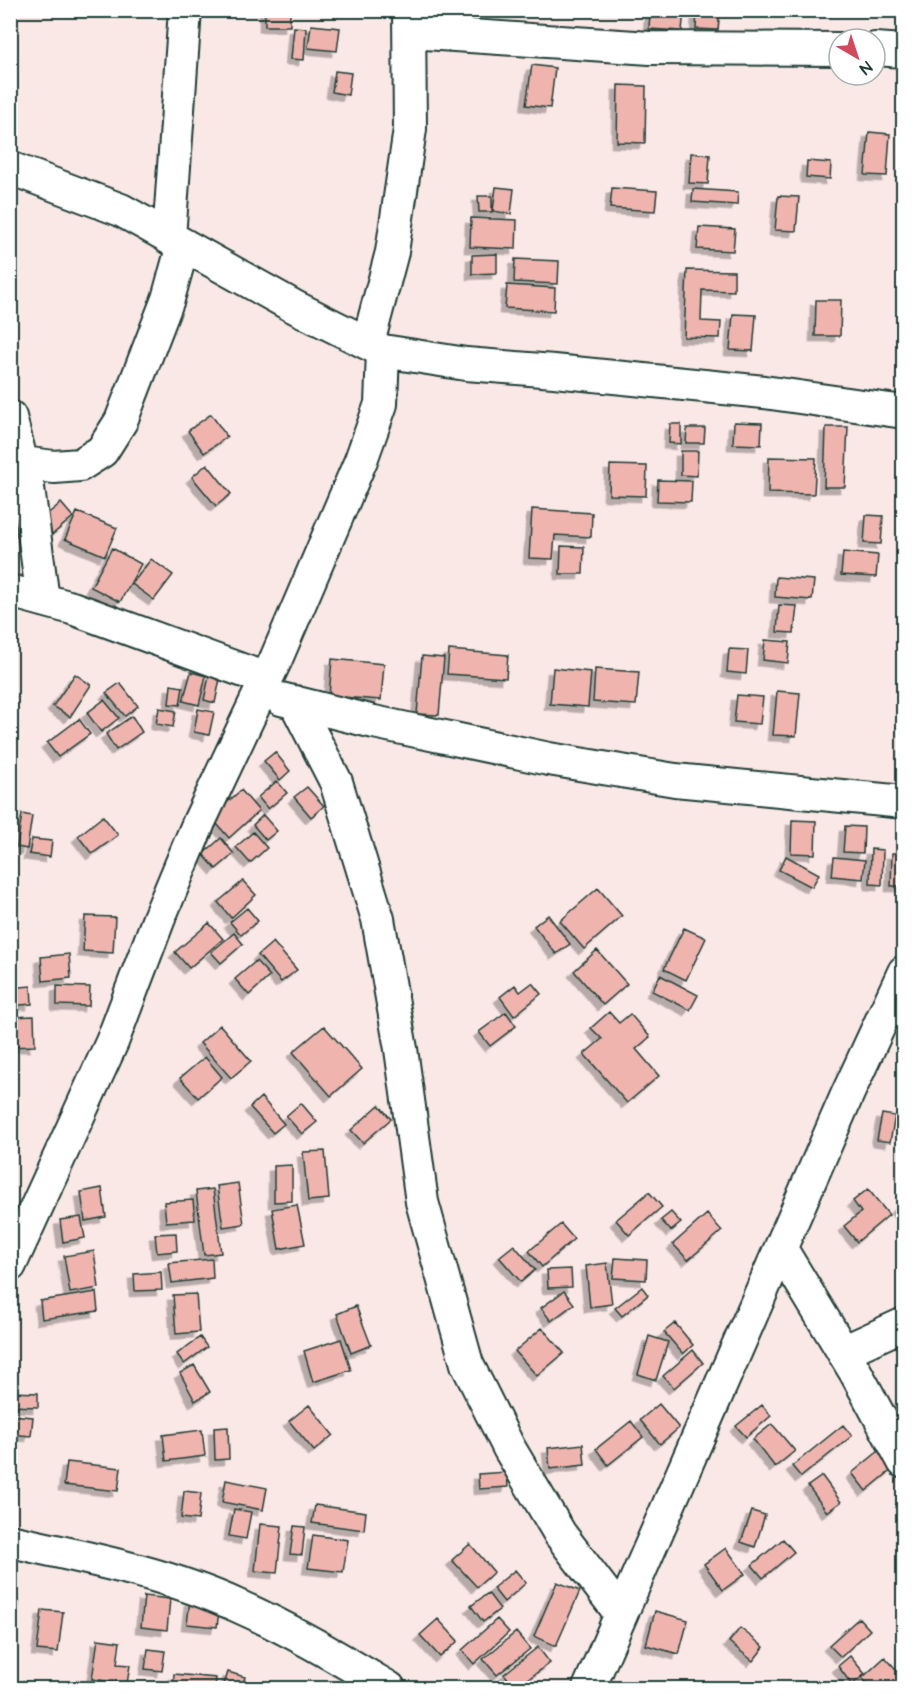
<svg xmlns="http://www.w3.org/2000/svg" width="914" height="1699" font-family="'Architects Daughter',sans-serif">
	<defs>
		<filter id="shadow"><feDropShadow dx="-5.5" dy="5.5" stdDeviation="0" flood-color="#0004"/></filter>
	</defs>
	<rect width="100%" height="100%" fill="#fae8e7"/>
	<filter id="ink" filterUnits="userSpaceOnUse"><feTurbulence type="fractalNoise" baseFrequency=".0167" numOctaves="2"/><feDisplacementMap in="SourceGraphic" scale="12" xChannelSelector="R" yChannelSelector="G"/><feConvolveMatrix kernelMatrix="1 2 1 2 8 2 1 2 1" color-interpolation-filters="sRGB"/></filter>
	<g filter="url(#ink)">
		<path fill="#efb4ae" stroke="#1f3d34" stroke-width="1.5" filter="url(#shadow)" d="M265,10h25v16h-25z
			M650,10h34l-2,21 -33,-2z
			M697,10h23l-2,20 -22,-1z
			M311,25l29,3 -3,23 -29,-3z
			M294,27l12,1 -2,32 -13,-1z
			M532,65l23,3 -5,40 -24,-3z
			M335,71l16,2 -3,22 -16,-3z
			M618,85l28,1 -1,57 -28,-1z
			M869,132l21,2 -3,42 -22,-1z
			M691,153l19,2 -2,29 -19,-1z
			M807,161l24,2 -1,16 -24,-2z
			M496,187l18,2 -3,25 -18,-3z
			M612,188l45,3 -2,20 -45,-3z
			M693,189l45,3 -1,13 -45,-3z
			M478,196h14v16h-13z
			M778,196l21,1 -3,34 -21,-1z
			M471,218l46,2 -1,29 -46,-2z
			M699,227l36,2 -2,22 -36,-2z
			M497,254v19l-25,1v-19z
			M515,259l44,2 -1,23 -44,-2z
			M687,270l47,1v20l-32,-1 -1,31 20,1 -1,16 -36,-1z
			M507,285l48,3 -1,23 -49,-3z
			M816,300h25l-1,36h-25z
			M733,314l23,1 -3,36 -23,-1z
			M211,414l16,23 -23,16 -16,-22z
			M734,422l28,1 -1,22 -28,-1z
			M670,424h11v20l-12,-1z
			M826,427h22l-3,60h-21z
			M687,428h18l-1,15h-18z
			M681,451h17l-1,25 -16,-1z
			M769,457l47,1 -2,36 -46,-1z
			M207,464l24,30 -15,12 -24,-29z
			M610,465l37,1 -1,30 -37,-1z
			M658,480l34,1 -1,21 -34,-1z
			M61,503l12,14 -20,17 -13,-14z
			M532,509l60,4 -1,24 -36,-2 -2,24 -24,-1z
			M77,512l40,16 -12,28 -40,-17z
			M866,515l17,1 -2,28 -17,-1z
			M561,546l23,1 -1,27h-23z
			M112,548l29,16 -21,38 -29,-15z
			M843,552l35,3 -2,22 -35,-2z
			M151,559l22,16 -19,25 -22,-16z
			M776,577l38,3 -2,20 -37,-3z
			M779,605l18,1 -3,27 -17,-1z
			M765,640l25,2 -2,21 -25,-3z
			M729,649l19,1 -2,24 -19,-2z
			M449,650l59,5 -2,23 -59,-4z
			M422,656l22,2 -5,57 -22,-1z
			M332,659l52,5 -3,36 -52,-4z
			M553,668l38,4 -3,35 -38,-3z
			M595,669l44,3 -3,33 -43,-3z
			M191,672l15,4 -7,29 -16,-4z
			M75,674l16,11 -21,32 -17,-11z
			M209,676l11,3 -5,24 -11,-3z
			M120,683l18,23 -13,10 -19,-23z
			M171,685l12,2 -3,18 -11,-1z
			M777,691l23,2 -4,43 -23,-1z
			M737,695l26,2 -3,27 -26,-2z
			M104,700l15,18 -18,14 -14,-19z
			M159,708l17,3 -3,16 -17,-3z
			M198,709l16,3 -5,23 -15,-3z
			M132,716l10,16 -26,18 -10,-16z
			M79,719l11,15 -32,23 -11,-14z
			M275,752l15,19 -10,9 -16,-19z
			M277,781l10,12 -19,16 -10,-12z
			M307,787l17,19 -13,11 -17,-20z
			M241,790l18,21 -30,27 -18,-21z
			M22,814l10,2 -5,33 -10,-2z
			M263,815l14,16 -11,9 -13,-15z
			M103,816l15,19 -26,19 -14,-18z
			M792,820l24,1 -1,33 -24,-1z
			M845,826l19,1 -1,26 -20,-1z
			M253,832l14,16 -17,15 -14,-16z
			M221,838l13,16 -18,15 -13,-15z
			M32,839l20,2 -2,16 -21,-3z
			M871,849l12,1 -1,35 -12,-1z
			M892,853h12v33h-13z
			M786,856l33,18 -7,13 -33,-17z
			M834,857l31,3 -2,19 -31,-3z
			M243,881l13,14 -25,23 -13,-16z
			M598,888l24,28 -38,33 -24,-28z
			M247,908l11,13 -17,14 -11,-13z
			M548,915l22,29 -14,10 -22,-28z
			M85,916l30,1 -2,36 -30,-2z
			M209,923l14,16 -34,29 -14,-16z
			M684,928l22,10 -20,42 -22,-11z
			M234,933l9,11 -22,19 -10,-11z
			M273,942l24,28 -16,12 -23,-27z
			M597,950l30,34 -24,21 -29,-34z
			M69,954l2,24 -28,3 -2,-24z
			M256,961l14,15 -21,19 -14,-16z
			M660,975l38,20 -8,15 -38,-19z
			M532,983l9,11 -27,22 -14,-19 15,-12 5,7z
			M31,986l1,18 -22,2v-18z
			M57,986l33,1 -1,19 -32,-1z
			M506,1012l10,14 -26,20 -11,-14z
			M609,1012l10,11 11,-9 20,23 -14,12 23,27 -32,27 -43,-49 18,-15 -11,-11z
			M34,1016l1,30 -25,1v-30z
			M220,1025l31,36 -20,17 -31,-35z
			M324,1026l38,43 -31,27 -38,-44z
			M205,1057l17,20 -24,21 -18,-20z
			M261,1097l23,27 -11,9 -23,-26z
			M301,1103l16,19 -15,12 -16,-18z
			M379,1105l12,14 -28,24 -12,-13z
			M882,1114l13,2 -5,26 -13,-2z
			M325,1151l4,48 -21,2 -5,-49z
			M292,1165v36l-18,1v-36z
			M238,1183l6,41 -21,3 -6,-41z
			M102,1188l4,29 -21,4 -4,-29z
			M213,1189l8,64 -17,2 -8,-64z
			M868,1189l21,26 -32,27 -13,-16 17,-14 -8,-11z
			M649,1192l13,15 -33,28 -13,-15z
			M193,1200l2,20 -29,2 -2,-20z
			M904,1202v16l-8,-10z
			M297,1205l8,39 -26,5 -7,-40z
			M671,1212l10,11 -10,8 -10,-11z
			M707,1214l15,17 -34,29 -15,-16z
			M81,1217l4,21 -22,4 -3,-22z
			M561,1224l13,15 -32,28 -13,-16z
			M176,1233l1,18 -20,2 -2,-19z
			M514,1245l21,25 -14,12 -22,-25z
			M94,1251l5,37 -29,5 -6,-37z
			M615,1258l32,2 -1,20 -33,-2z
			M212,1259l1,19 -41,5 -3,-20z
			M607,1263l5,41 -22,3 -4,-41z
			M571,1269l1,18 -24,1 -1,-18z
			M161,1272l1,18 -27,1 -1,-17z
			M642,1287l6,8 -26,21 -7,-8z
			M564,1291l10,13 -23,17 -10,-13z
			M96,1292l2,19 -56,8 -2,-18z
			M196,1294l3,38 -23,2 -3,-39z
			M356,1306l15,39 -20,8 -14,-39z
			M675,1323l18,22 -10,9 -19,-22z
			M542,1328l22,25 -27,23 -22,-25z
			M649,1336l19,6 -12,38 -18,-6z
			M200,1337l7,10 -23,17 -7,-10z
			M341,1339l10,31 -38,12 -9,-31z
			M693,1350l10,13 -29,25 -11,-12z
			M194,1365l16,27 -15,9 -15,-28z
			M10,1392l28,1v14l-28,-1z
			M659,1404l20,24 -19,16 -20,-24z
			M309,1405l24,30 -19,16 -25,-30z
			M762,1405l9,11 -25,21 -10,-11z
			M10,1415l23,2 -2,19 -21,-2z
			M631,1421l12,16 -35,28 -12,-16z
			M772,1424l23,27 -20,16 -22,-28z
			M843,1425l9,11 -51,41 -9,-11z
			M228,1427l1,32 -14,1 -1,-32z
			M202,1430l3,26 -39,5 -3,-26z
			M583,1444l2,21 -35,4 -2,-21z
			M880,1450l14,18 -28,23 -14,-18z
			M67,1462l54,6 -3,23 -54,-6z
			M507,1472l1,15 -29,2 -1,-15z
			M822,1476l19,26 -14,10 -19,-26z
			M226,1480l41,8 -4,22 -41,-8z
			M184,1491l17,2 -3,27 -17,-2z
			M315,1505l51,7 -2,18 -52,-7z
			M234,1509l17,3 -5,27 -17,-3z
			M752,1511l13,4 -10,32 -14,-5z
			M260,1524l22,2 -5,47 -22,-2z
			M294,1526l11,1 -3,28 -12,-1z
			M313,1535l35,5 -5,32 -35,-4z
			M783,1539l11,13 -31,26 -11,-13z
			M470,1544l24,28 -17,15 -25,-27z
			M726,1548l19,26 -22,16 -19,-26z
			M515,1570l11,13 -22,19 -11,-14z
			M557,1582l23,9 -24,55 -22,-10z
			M488,1593l12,16 -17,13 -12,-16z
			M144,1596l26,3 -3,31 -26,-3z
			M190,1600l30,3 -3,24 -30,-3z
			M10,1601l9,1 -3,29 -6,-1z
			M42,1610l21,2 -5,40 -21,-2z
			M655,1611l33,9 -9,34 -33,-9z
			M859,1618l11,12 -29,27 -12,-12z
			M438,1619l20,22 -18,16 -20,-22z
			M497,1619l12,13 -35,32 -12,-14z
			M740,1628l24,19 -11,14 -24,-19z
			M516,1632l14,17 -33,26 -14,-16z
			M98,1639l22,3 -3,22 13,1 -3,19 -35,-5z
			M538,1647l12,16 -34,25 -12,-14z
			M148,1649l17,2 -3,20 -17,-2z
			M850,1656l15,18 -13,11 -14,-19z
			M885,1657l19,21v10h-32l-10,-10z
			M228,1672l17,5 -3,11h-19z
			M174,1674l42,4 -1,10h-42z
			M23,1681l31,7h-33z
			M491,1682l6,6h-14z"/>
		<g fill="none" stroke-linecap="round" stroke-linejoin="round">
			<defs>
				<path id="minor" d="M410,32l240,16 189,1
					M875,49l29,2
					M10,168l111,42 172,96 90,45 83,13 88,7 210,21 140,20
					M169,238l16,-228
					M368,343l24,-91 18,-123 -1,-118
					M10,417l18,71 15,112
					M22,463l32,4 26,-2 22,-14 19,-30 47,-122 15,-54
					M10,591l62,17 194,71
					M281,699l93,23 175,37 126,21 229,22
					M295,702l41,80 42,137 23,130 21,153 45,162 42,84 51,86 61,80
					M781,1249l75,124 48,89
					M10,1265l102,-223 47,-124 40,-96 77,-163 85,-199 20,-56 2,-53
					M843,1352l61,-28
					M10,1541c77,17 156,32 228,65 52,23 102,53 151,82
					M589,1688l259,-595 56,-121"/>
			</defs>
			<use href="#minor" stroke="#1f3d34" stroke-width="36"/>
			<use href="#minor" stroke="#fff" stroke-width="32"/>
		</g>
	</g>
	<rect width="914" height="1699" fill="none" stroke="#fff" stroke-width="36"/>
	<rect x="18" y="18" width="878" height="1663" fill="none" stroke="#1f3d34" stroke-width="2" filter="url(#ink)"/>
	<g transform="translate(857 57) rotate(141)"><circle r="28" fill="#ffffff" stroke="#a5b1ae" stroke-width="1.5"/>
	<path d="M0-4.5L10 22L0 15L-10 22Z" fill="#d1495b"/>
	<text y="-9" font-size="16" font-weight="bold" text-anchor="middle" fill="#1f3d34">N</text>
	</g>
</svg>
